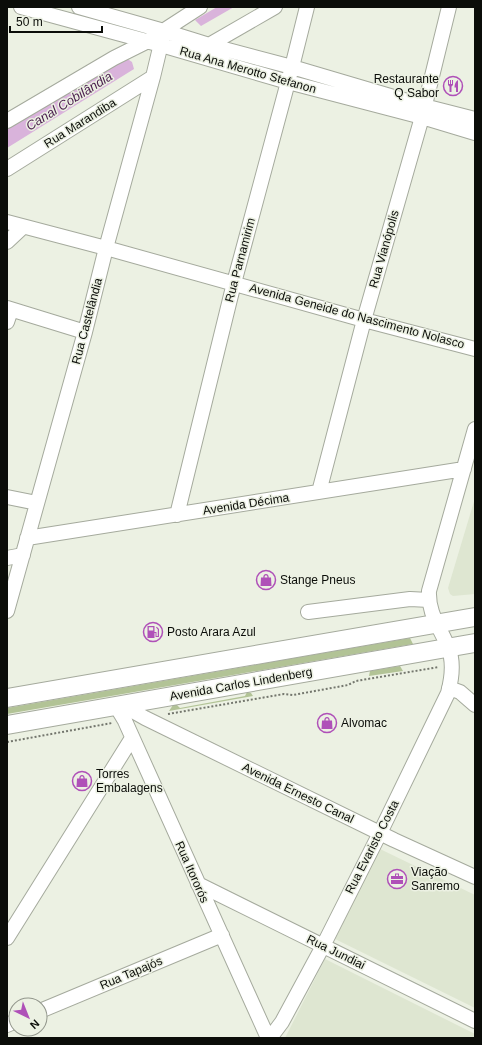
<svg xmlns="http://www.w3.org/2000/svg" width="482" height="1045" font-family="Arial,sans-serif">
	<rect width="100%" height="100%" fill="#ecf1e3"/>
	<path fill="#dee6d1" d="M475,498v96l-22,2 -3,-2 -2,-6z
		M380,849l95,46v113l-140,-69z
		M325,959l150,75v4h-190z"/>
	<path fill="#b2c396" d="M410,638l3,6 -406,70v-6z
		M400,666l3,5 -34,5 1,-5z
		M247,692l4,1 2,3 -84,15 4,-6h4l3,3 65,-12z"/>
	<path fill="#d9b3db" d="M217,7h17l-33,19 -6,-6z
		M126,58l6,4 2,7 -127,79v-19z"/>
	<g fill="none" stroke-linecap="round" stroke-linejoin="round">
		<defs>
			<path id="minor" d="M21,7l140,38 127,37 134,35 53,16
				M79,7l85,24 45,14 83,22 132,39 51,13
				M209,45l66,-38
				M7,121l107,-63 32,-16 54,-35
				M7,169l146,-92
				M7,222l99,26 258,72 111,29
				M7,242l16,-15
				M7,308l78,24
				M7,322l4,-12
				M319,492l45,-172 58,-203 27,-110
				M7,497l30,6
				M177,515l57,-232 58,-216 15,-60
				M27,538l437,-69
				M7,558l16,-3
				M7,611l78,-279 21,-84 47,-171 11,-46
				M308,612l102,-13 19,1
				M449,688l11,4 15,13
				M122,705l23,13 249,122 81,37
				M116,706l9,15 143,317
				M198,884l277,137
				M7,938l125,-200
				M40,1011l182,-76
				M7,1025l9,-4
				M270,1038l12,-16 41,-76 57,-113 68,-140c4,-15 6,-32 0,-46 -8,-20 -20,-33 -19,-56l46,-162"/>
			<path id="major" d="M7,698l468,-81
				M7,725l468,-82"/>
		</defs>
		<use href="#minor" stroke="#a5aa9d" stroke-width="16"/>
		<use href="#major" stroke="#a5aa9d" stroke-width="20"/>
		<path stroke="#74776e" stroke-width="2" stroke-dasharray="2 2" stroke-linecap="butt" d="M168,714l116,-20 9,1 55,-10 8,-4 83,-14
			M7,742l105,-19"/>
		<use href="#minor" stroke="#fff" stroke-width="14"/>
		<use href="#major" stroke="#fff" stroke-width="18"/>
	</g>
	<defs>
		<symbol id="restaurant-ring" viewBox="-11 -11 22 22"><circle r="9.5" fill="#ecf1e3" stroke="#af50b8" stroke-width="1.5"/><path d="M-5-6h1v4h1v-4h1v4h1v-4h1v5L-1.5 .5V6h-2V.5L-5-1ZM5-6V6H3V1.5H1.5Q1.5-4 5-6Z" fill="#af50b8"/></symbol>
		<symbol id="shop-ring" viewBox="-11 -11 22 22"><circle r="9.5" fill="#ecf1e3" stroke="#af50b8" stroke-width="1.5"/><path d="M-5-2.5h2.3a2.7 3.5 0 0 1 5.4 0H5L5.5 6h-11ZM-1.5-2.5h3a1.5 2.3 0 0 0-3 0Z" fill="#af50b8"/></symbol>
		<symbol id="fuel-ring" viewBox="-11 -11 22 22"><circle r="9.5" fill="#ecf1e3" stroke="#af50b8" stroke-width="1.5"/><path d="M-5.5-6h7V0h2V4h1.3V-2.5L3-4.5l.8-.8L6-3V5H2.5V1h-1V6h-7ZM-4.2-4.7v3.2H.2V-4.7Z" fill="#af50b8"/></symbol>
		<symbol id="office-ring" viewBox="-11 -11 22 22"><circle r="9.5" fill="#ecf1e3" stroke="#af50b8" stroke-width="1.5"/><path d="M-6-3h4V-5.5h4V-3h4V5H-6ZM-1-4.5V-3h2v-1.5ZM-6 0V1H6V0Z" fill="#af50b8"/></symbol>
	</defs>
	<g fill-rule="evenodd">
		<use href="#restaurant-ring" x="442" y="75" width="22" height="22"/>
		<use href="#shop-ring" x="255" y="569" width="22" height="22"/>
		<use href="#fuel-ring" x="142" y="621" width="22" height="22"/>
		<use href="#shop-ring" x="316" y="712" width="22" height="22"/>
		<use href="#shop-ring" x="71" y="770" width="22" height="22"/>
		<use href="#office-ring" x="386" y="868" width="22" height="22"/>
	</g>
	<g text-anchor="middle" dominant-baseline="central" stroke-width="3" stroke-linejoin="round" paint-order="stroke">
		<g font-size="12" fill="#0b0d09" stroke="#ecf1e3">
			<text transform="translate(248 70) rotate(16)">Rua Ana Merotto Stefanon</text>
			<text transform="translate(80 123) rotate(-32)">Rua Marandiba</text>
			<text transform="translate(384 249) rotate(-74)">Rua Vianópolis</text>
			<text transform="translate(240 260) rotate(-75)">Rua Parnamirim</text>
			<text transform="translate(357 316) rotate(15)">Avenida Geneide do Nascimento Nolasco</text>
			<text transform="translate(87 321) rotate(-75)">Rua Castelândia</text>
			<text transform="translate(246 504) rotate(-9)">Avenida Décima</text>
			<text transform="translate(241 684) rotate(-10)">Avenida Carlos Lindenberg</text>
			<text transform="translate(298 793) rotate(26)">Avenida Ernesto Canal</text>
			<text transform="translate(372 847) rotate(-63)">Rua Evaristo Costa</text>
			<text transform="translate(192 872) rotate(66)">Rua Itororós</text>
			<text transform="translate(336 952) rotate(26)">Rua Jundiai</text>
			<text transform="translate(131 973) rotate(-23)">Rua Tapajós</text>
		</g>
		<g font-size="12" fill="#0b0d09" stroke="#ecf1e3" text-anchor="start">
			<text x="439" y="79" text-anchor="end">Restaurante<tspan x="439" dy="14">Q Sabor</tspan></text>
			<text x="280" y="580">Stange Pneus</text>
			<text x="167" y="632">Posto Arara Azul</text>
			<text x="341" y="723">Alvomac</text>
			<text x="96" y="774">Torres<tspan x="96" dy="14">Embalagens</tspan></text>
			<text x="411" y="872">Viação<tspan x="411" dy="14">Sanremo</tspan></text>
		</g>
		<g font-size="13" font-style="italic" fill="#491c4d" stroke="#ecf1e3">
			<text transform="translate(69 101) rotate(-32)">Canal Cobilândia</text>
		</g>
	</g>
	<rect width="482" height="1045" fill="none" stroke="#0b0d09" stroke-width="16"/>
	<g transform="translate(28 1017) rotate(137)"><circle r="19" fill="#ecf1e3" stroke="#92968c"/>
	<path d="M0-3L7 15L0 10L-7 15Z" fill="#af50b8"/>
	<text y="-6" font-size="11" font-weight="bold" text-anchor="middle" fill="#0b0d09">N</text>
	</g>
	<path d="M10 26v6h92v-6" fill="none" stroke="#0b0d09" stroke-width="2"/>
	<text x="16" y="26" font-size="12" fill="#0b0d09" stroke="#ecf1e3" stroke-width="3" paint-order="stroke">50 m</text>
</svg>
